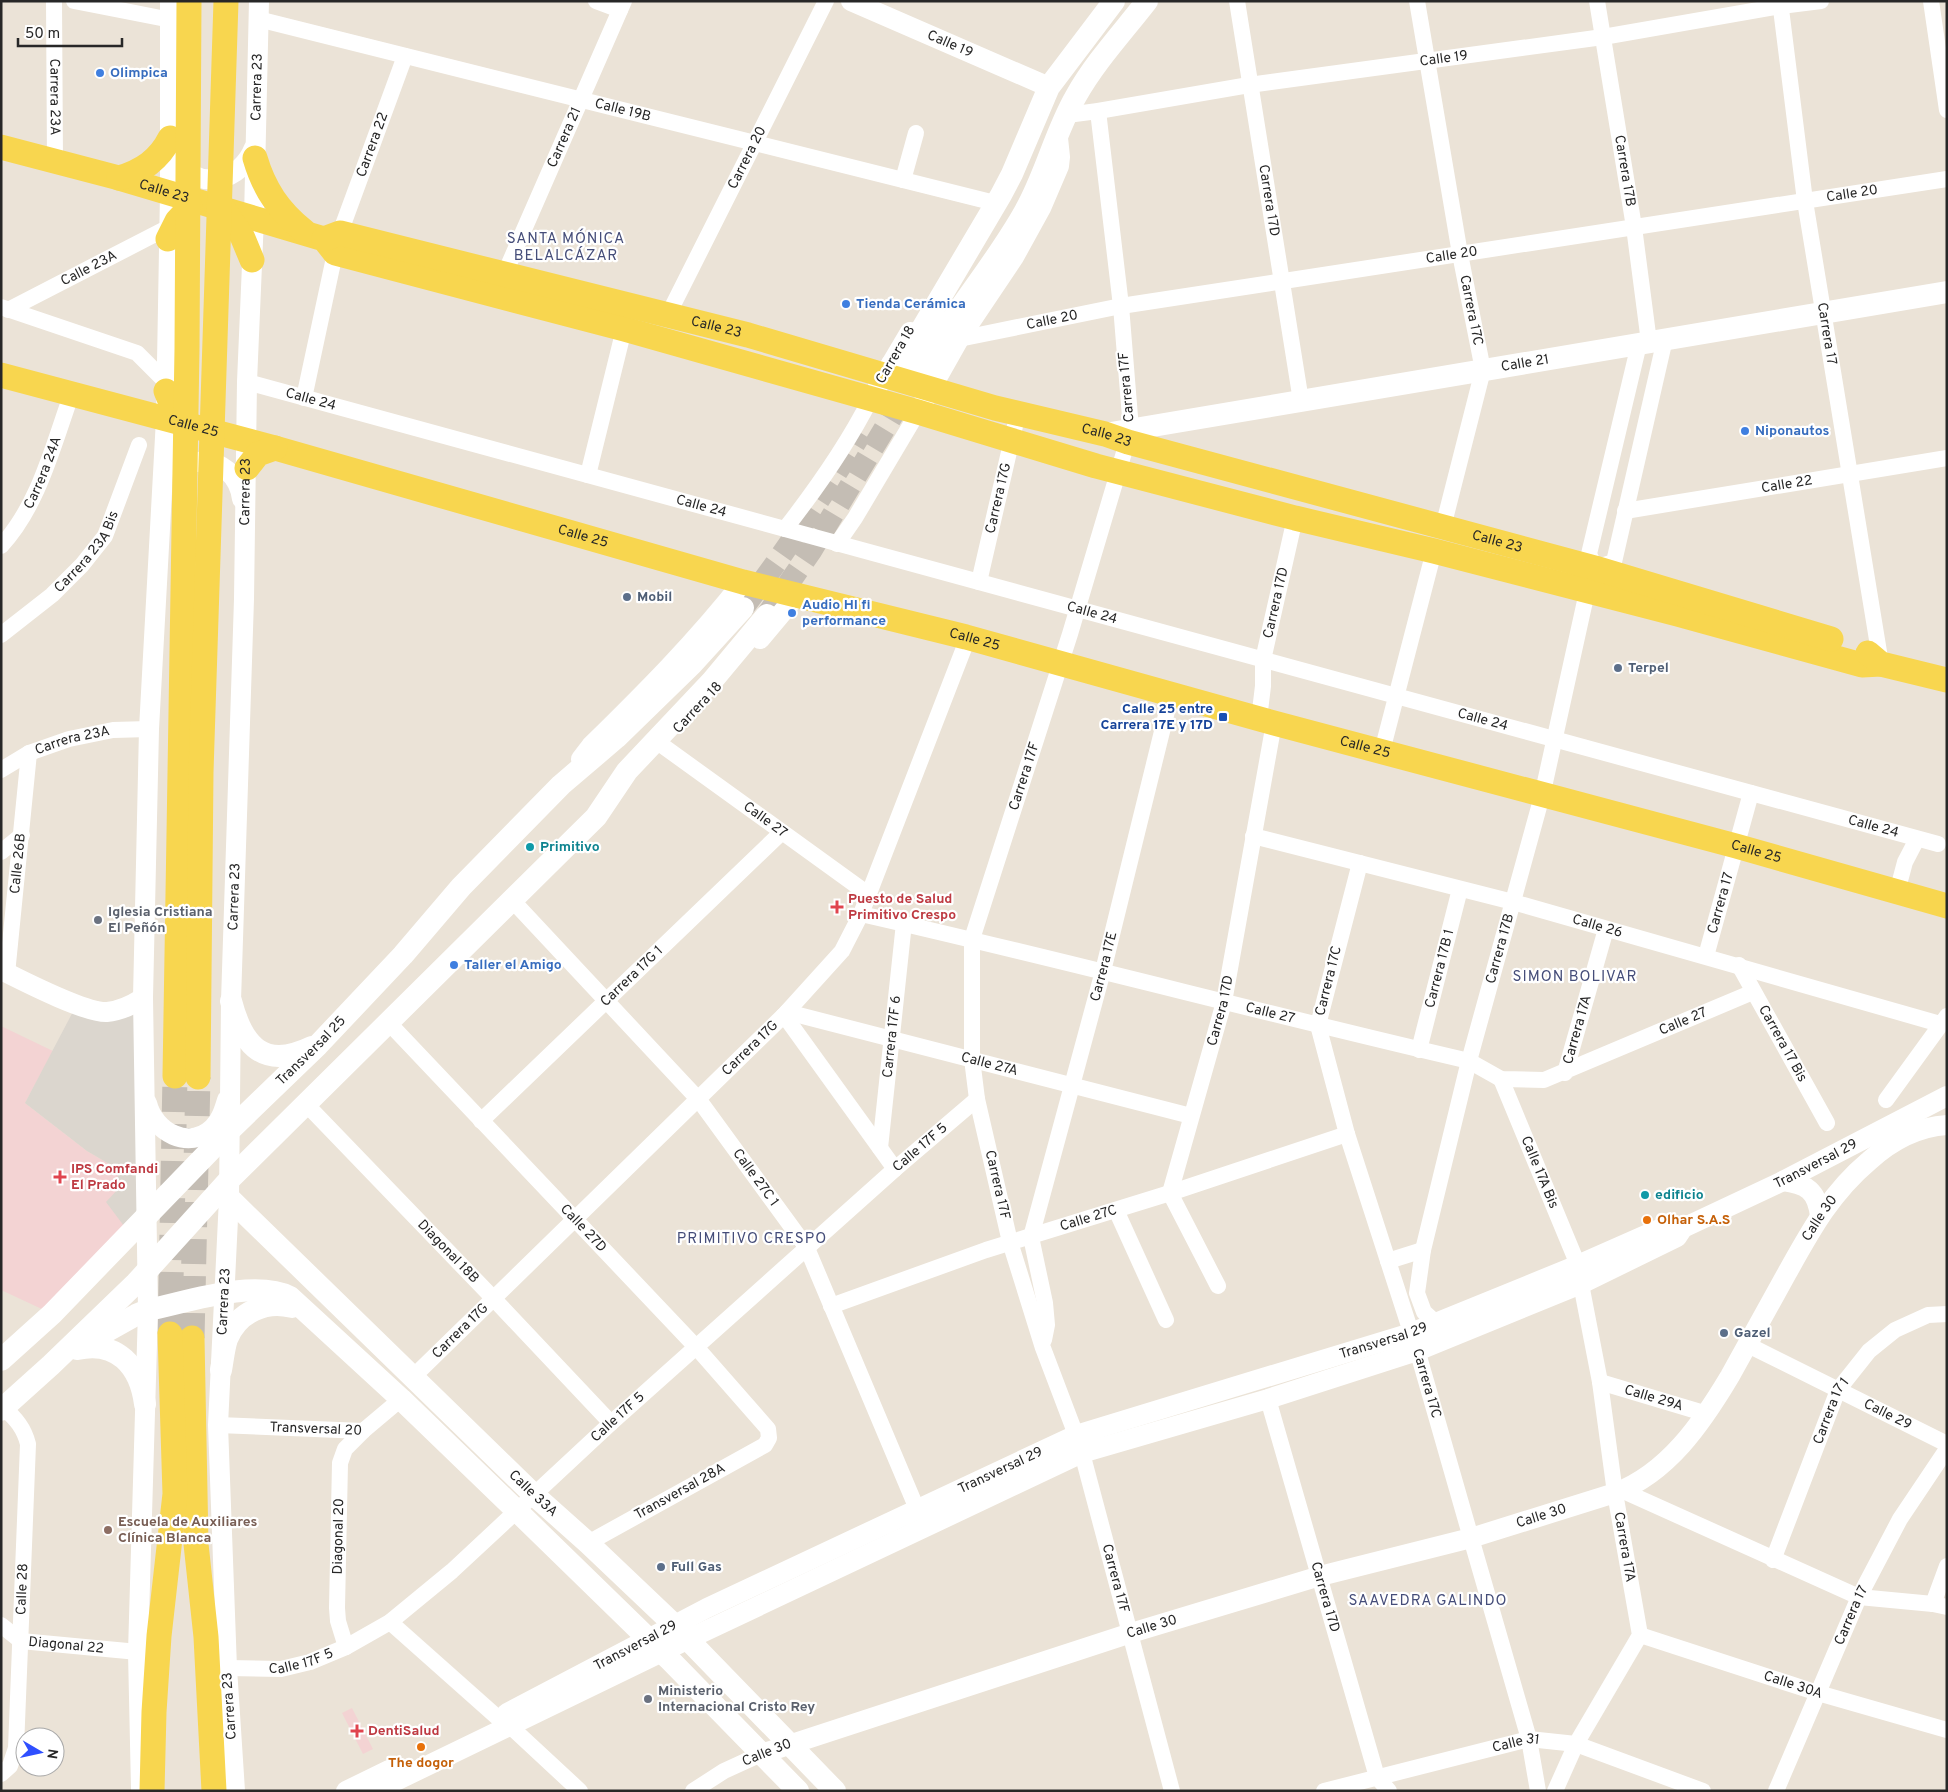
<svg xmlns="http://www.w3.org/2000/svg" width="1948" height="1792" font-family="Overpass,sans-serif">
	<rect width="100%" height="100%" fill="#ebe3d7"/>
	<path fill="#f3d3d3" d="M1,1026l52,25 -28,52 62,48 29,17 5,19 3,39 -80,84 -43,-20z
		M352,1708l21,41 -10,5 -21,-41z"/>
	<path fill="#dbd6ce" d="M77,1004h56l13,214 -22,8 -18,-24 14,-15 -4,-19 -29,-17 -62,-48z"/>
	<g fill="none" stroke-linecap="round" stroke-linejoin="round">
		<path stroke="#c4bdb4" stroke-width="22" stroke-dasharray="22 11" stroke-linecap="butt" d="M743,608c42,-56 82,-115 118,-175
			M767,615l44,-64 110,-183"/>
		<path stroke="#c4bdb4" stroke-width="25" stroke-dasharray="25 12" stroke-linecap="butt" d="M170,1334l5,-258
			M192,1338l6,-261"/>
		<g stroke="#fff" stroke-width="16">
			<path id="s1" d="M54,1l1,161"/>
			<path d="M74,1l97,19"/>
			<path d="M596,1l24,9"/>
			<path id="s2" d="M1237,1l64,400"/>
			<path id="s3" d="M1417,1l43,253 23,116 -40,157"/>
			<path id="s4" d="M1597,1l37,226 15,115"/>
			<path id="s5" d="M1780,1l25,200 76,463"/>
			<path d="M1931,1l16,109"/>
			<path id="s6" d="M258,19l729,182"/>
			<path id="s7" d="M1067,115l31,-4 151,-26 354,-48 178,-31 40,-5"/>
			<path d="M903,180l13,-47"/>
			<path id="s8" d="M340,233l65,-177"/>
			<path id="s9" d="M505,273l119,-272"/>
			<path d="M1,307l136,46 29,29"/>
			<path id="s10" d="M8,310l161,-83"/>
			<path id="s11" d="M668,315l158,-314"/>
			<path id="s12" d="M959,339l162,-33 826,-127"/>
			<path id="s13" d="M247,382l1691,462"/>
			<path d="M304,398l31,-145"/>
			<path d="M588,475l36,-146"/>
			<path id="s14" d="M1625,511l322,-53"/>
			<path d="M785,529c32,-41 62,-84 85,-129"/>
			<path d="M837,544l18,-26 63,-106"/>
			<path id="s15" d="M1,546c38,-41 52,-101 71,-153"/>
			<path d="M1595,568l19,-6 51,-223"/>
			<path id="s16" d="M979,582l39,-169"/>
			<path id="s17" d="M1,635l51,-40 30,-30 23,-29 34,-91"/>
			<path id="s18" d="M1259,719l4,-33v-26l32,-142"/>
			<path id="s19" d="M663,746l205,148"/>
			<path d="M1382,751l52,-200"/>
			<path id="s20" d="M1,770l28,-17 40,-14 44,-9 36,-1"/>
			<path id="s21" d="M1253,836l260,66 427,122"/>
			<path d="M1,852l21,-17"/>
			<path id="s22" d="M1360,863l-42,162 29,109 73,226 51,178 58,201 9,52"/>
			<path d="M1897,892l8,-30 12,-23"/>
			<path id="s23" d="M512,900l187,200 108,148 110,261"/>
			<path id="s24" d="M861,914c203,46 405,100 608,147l32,18 43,1 209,-88"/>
			<path id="s25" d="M1706,956l45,-163"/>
			<path id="s26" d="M1739,965l88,158"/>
			<path id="s27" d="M7,974l22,-221"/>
			<path id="s28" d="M787,1012l404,104"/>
			<path d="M784,1015l111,154"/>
			<path id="s29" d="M388,1022l309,326 71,81 1,9 -4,7 -177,98"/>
			<path id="s30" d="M1419,1050l41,-161"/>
			<path id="s31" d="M1565,1073l41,-144"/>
			<path id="s32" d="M1501,1079l77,186"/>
			<path d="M1886,1100l61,-84"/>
			<path id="s33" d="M306,1104l187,194 118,125"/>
			<path id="s34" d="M481,1121l301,-289"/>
			<path id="s35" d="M880,1148l24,-225"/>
			<path d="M1116,1210l50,110"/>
			<path d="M1388,1261l35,-11"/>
			<path id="s36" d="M1218,1286l-48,-93 54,-191 50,-279"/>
			<path id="s37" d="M831,1306l155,-56 184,-57 177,-59"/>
			<path id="s38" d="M1436,1323l-12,-11 -7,-19 6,-43 46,-189 73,-265 45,-204 8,-24 -6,-14 50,-210"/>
			<path id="s39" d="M1044,1340l3,-15 -2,-22 -14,-66 72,-266 68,-276"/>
			<path id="s40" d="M1748,1345l199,99"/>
			<path id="s41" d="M413,1377l371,-362 58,-64 19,-37 103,-266 2,-11"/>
			<path id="s42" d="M1600,1382l107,32"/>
			<path id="s43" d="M1268,1399l109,378 12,14"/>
			<path id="s44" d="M218,1425l145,6 38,-32"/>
			<path id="s45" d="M1076,1435l-33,-87 -33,-106 -33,-143 -5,-40v-120l98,-305 61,-205 -10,-123 -23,-195"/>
			<path id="s46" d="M1082,1453l90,338"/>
			<path d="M1621,1490l238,107 74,7 14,3"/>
			<path id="s47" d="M1773,1560l65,-170 31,-39 26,-21 33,-15 19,-1"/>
			<path d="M1933,1604l14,-38"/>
			<path d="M390,1622l108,96"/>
			<path id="s48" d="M1,1625l20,16 117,11"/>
			<path id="s49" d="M1640,1635l178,58 129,37"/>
			<path id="s50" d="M346,1647l-8,-26 -1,-13 3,-145 5,-14 18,-18"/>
			<path id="s51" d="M227,1668l54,1 29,-7 36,-15 44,-25 62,-51 159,-148 284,-254 82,-70"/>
			<path d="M510,1726l70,65"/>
			<path id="s52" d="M1,1774l9,-8 6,-18 12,-304c-4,-16 -12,-25 -24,-36"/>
			<path d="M693,1791l31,-20 37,-17"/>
			<path id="s53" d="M1324,1791l205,-52 47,5 127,47"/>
			<path d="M1555,1791l21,-47 64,-109 -25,-142 -15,-111 -19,-98"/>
			<path id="s54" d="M1776,1791l83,-194 41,-78 47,-70"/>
		</g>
		<g stroke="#fff" stroke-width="20">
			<path id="s55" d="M851,1l198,86"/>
			<path d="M178,162c23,30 63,19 76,-14"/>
			<path d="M891,364l46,14"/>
			<path d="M878,386l32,-54"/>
			<path d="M924,401l35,-62 55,-82 27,-49 18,-42 1,-9 -2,-19"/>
			<path d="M197,462c24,-2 42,13 45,37"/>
			<path d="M760,639l36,-43"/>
			<path d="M581,759l10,-13c53,-52 106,-105 152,-164"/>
			<path d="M1,970c22,11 84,43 106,42 14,-1 25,-7 36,-14"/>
			<path d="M147,1103c7,29 42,48 66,25 8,-8 11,-18 14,-28"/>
			<path d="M1783,1181c24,3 34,10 37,35"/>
			<path id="s56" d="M507,1713l200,-105 369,-173 335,-102 167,-68 93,-41 12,4"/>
			<path id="s57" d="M761,1754l370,-121 189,-57 151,-38 144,-45c53,-20 87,-70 115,-117 19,-34 38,-68 57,-103 24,-43 44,-80 82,-112 22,-20 48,-34 78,-36"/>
			<path d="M141,1789l-3,-137 10,-342 -5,-312 6,-269 17,-310 4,-226v-192"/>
			<path id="s58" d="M235,1791l-8,-123 -9,-243 11,-227 2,-197 13,-402 3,-217 7,-164 5,-217"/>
			<path d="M346,1791l43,-21"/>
			<path id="s59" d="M375,1791l322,-156 385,-182 186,-54 149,-48 164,-67 96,-47 6,-9 100,-47 164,-85"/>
		</g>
		<g stroke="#fff" stroke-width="22">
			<path d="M907,354l94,-159 11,-21 37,-87 65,-86"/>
			<path d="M926,360c30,-51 70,-97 99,-149 21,-37 30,-79 51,-115 19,-34 47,-64 71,-95"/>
			<path id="s60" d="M1105,434l842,-142"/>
			<path d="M231,1001c12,46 33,69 81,46"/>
			<path id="s61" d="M229,1198l304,296 55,49 80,76 167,172"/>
			<path d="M84,1344l52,-29 12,-5c39,-8 106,-31 142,-13l111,102 116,112 152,148 129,132"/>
			<path d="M77,1349c40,-9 63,17 68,55"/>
			<path id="s62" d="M1,1360l51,-46 178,-184 88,-85 85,-90 58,-68 100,-102 55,-47 76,-74 51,-56"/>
			<path d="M221,1370c2,-11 3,-22 6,-31 11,-27 39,-39 65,-32"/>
			<path d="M1,1410l50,-45 85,-82 94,-104 366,-362 31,-46 85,-90 55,-66"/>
		</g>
		<g stroke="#f8d64f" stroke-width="25">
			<path id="s63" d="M1,147l118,31 205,61 11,14 289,76 294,83 178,54 199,52 139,33 243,63 185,51 19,-1"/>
			<path d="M255,158c9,31 24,53 49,73"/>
			<path d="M119,178c23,-7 40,-18 51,-40"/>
			<path d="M224,210l18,26 10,24"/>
			<path d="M168,239l9,-18 13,-14"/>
			<path id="s64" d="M324,239l16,-6 408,102 247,73 110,26 23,8 467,126 236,71"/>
			<path id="s65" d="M1,375l274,73 468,134 223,55 308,86 462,123 211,60"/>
			<path d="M166,391l10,24 7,8"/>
			<path d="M247,468l11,-14 17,-6"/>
			<path d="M1868,653l13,11 66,16"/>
			<path d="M175,1076l12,-727 2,-348"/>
			<path d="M198,1077l3,-305 25,-771"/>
			<path d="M192,1338l4,206 10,93 8,154"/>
			<path d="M152,1791l2,-79 5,-76 16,-142 -5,-160"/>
		</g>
	</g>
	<g fill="#3f7fe0" stroke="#fff" stroke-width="2">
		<circle cx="100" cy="73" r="5"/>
		<circle cx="846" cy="304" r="5"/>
		<circle cx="1745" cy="431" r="5"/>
		<circle cx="792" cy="613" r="5"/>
		<circle cx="454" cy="965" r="5"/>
	</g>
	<g fill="#5c6f8a" stroke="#fff" stroke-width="2">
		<circle cx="627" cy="597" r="5"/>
		<circle cx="1618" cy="668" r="5"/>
		<circle cx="1724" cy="1333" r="5"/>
		<circle cx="661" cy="1567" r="5"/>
	</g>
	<rect fill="#1a4fb4" stroke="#fff" stroke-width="2" x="1218" y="712" width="10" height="10" rx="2.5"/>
	<g fill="#0f9aa8" stroke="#fff" stroke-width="2">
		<circle cx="530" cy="847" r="5"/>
		<circle cx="1645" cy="1195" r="5"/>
	</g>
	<g fill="#e0444e" stroke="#fff" stroke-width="2">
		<path d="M834.5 899.5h5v5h5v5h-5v5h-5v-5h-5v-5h5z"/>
		<path d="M57.5 1169.5h5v5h5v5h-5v5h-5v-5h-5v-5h5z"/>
		<path d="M354.5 1723.5h5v5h5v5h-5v5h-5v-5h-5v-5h5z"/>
	</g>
	<g fill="#6b7280" stroke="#fff" stroke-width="2">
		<circle cx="98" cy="920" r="5"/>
		<circle cx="648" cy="1699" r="5"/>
	</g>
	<g fill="#e8710a" stroke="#fff" stroke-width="2">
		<circle cx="1647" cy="1220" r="5"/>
		<circle cx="421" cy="1747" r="5"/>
	</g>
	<circle fill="#8d6e63" stroke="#fff" stroke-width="2" cx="108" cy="1530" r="5"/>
	<g text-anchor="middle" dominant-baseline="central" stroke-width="4.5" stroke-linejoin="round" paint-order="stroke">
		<g font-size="14" fill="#272727" stroke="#fff">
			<text stroke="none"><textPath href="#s55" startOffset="108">Calle 19</textPath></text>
			<text stroke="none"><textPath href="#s7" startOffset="381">Calle 19</textPath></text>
			<text stroke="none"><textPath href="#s58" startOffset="1705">Carrera 23</textPath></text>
			<text stroke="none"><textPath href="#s1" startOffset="96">Carrera 23A</textPath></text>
			<text stroke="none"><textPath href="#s6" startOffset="376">Calle 19B</textPath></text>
			<text stroke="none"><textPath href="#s9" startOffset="148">Carrera 21</textPath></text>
			<text stroke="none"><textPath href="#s8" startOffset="94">Carrera 22</textPath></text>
			<text stroke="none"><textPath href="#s11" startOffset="176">Carrera 20</textPath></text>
			<text stroke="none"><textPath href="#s4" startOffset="172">Carrera 17B</textPath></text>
			<text stroke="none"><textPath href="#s63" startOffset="169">Calle 23</textPath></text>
			<text stroke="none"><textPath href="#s12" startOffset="905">Calle 20</textPath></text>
			<text stroke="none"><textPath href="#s2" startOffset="202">Carrera 17D</textPath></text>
			<text stroke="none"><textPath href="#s12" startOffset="500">Calle 20</textPath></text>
			<text stroke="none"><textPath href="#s10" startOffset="91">Calle 23A</textPath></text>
			<text stroke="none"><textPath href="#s3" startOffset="314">Carrera 17C</textPath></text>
			<text stroke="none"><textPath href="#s12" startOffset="95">Calle 20</textPath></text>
			<text stroke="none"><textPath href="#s64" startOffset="405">Calle 23</textPath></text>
			<text stroke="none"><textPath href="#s5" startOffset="336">Carrera 17</textPath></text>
			<text transform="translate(896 355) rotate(-60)">Carrera 18</text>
			<text stroke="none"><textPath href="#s60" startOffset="426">Calle 21</textPath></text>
			<text transform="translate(1127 387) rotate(-95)">Carrera 17F</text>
			<text stroke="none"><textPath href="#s13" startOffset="66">Calle 24</textPath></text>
			<text stroke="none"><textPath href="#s65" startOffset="199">Calle 25</textPath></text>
			<text stroke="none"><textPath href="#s64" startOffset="810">Calle 23</textPath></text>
			<text stroke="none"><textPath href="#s15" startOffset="85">Carrera 24A</textPath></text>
			<text stroke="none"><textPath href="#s14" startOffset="164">Calle 22</textPath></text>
			<text stroke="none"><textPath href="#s58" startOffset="1300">Carrera 23</textPath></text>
			<text stroke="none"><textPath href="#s16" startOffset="86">Carrera 17G</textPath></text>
			<text stroke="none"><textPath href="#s13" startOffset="471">Calle 24</textPath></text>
			<text stroke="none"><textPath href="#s65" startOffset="604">Calle 25</textPath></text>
			<text stroke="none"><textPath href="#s64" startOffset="1215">Calle 23</textPath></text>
			<text stroke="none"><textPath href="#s17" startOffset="121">Carrera 23A Bis</textPath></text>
			<text stroke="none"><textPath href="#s18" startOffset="118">Carrera 17D</textPath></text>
			<text stroke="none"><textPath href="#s13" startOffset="876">Calle 24</textPath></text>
			<text stroke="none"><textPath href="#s65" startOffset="1009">Calle 25</textPath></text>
			<text transform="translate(698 708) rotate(-47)">Carrera 18</text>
			<text stroke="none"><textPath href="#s13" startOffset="1281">Calle 24</textPath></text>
			<text stroke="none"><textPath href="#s20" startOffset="78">Carrera 23A</textPath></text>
			<text stroke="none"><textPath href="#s65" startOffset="1414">Calle 25</textPath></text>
			<text stroke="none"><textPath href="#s45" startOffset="682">Carrera 17F</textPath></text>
			<text stroke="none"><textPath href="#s19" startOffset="126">Calle 27</textPath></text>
			<text stroke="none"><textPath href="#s13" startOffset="1686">Calle 24</textPath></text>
			<text stroke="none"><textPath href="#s65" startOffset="1819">Calle 25</textPath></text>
			<text stroke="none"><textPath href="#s27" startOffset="111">Calle 26B</textPath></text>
			<text stroke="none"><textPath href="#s58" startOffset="895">Carrera 23</textPath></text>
			<text stroke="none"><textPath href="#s25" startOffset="55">Carrera 17</textPath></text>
			<text stroke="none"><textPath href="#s21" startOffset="356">Calle 26</textPath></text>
			<text stroke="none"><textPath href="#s38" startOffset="391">Carrera 17B</textPath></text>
			<text stroke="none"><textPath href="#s39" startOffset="385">Carrera 17E</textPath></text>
			<text stroke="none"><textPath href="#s30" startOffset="84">Carrera 17B 1</textPath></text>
			<text stroke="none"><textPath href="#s34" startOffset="209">Carrera 17G 1</textPath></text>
			<text transform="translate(1329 981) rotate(-76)">Carrera 17C</text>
			<text stroke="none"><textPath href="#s36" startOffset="294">Carrera 17D</textPath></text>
			<text stroke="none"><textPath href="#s24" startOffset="421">Calle 27</textPath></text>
			<text stroke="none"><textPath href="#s24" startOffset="856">Calle 27</textPath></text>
			<text stroke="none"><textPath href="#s31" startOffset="45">Carrera 17A</textPath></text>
			<text stroke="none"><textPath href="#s35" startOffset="112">Carrera 17F 6</textPath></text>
			<text stroke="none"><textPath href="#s26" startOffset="90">Carrera 17 Bis</textPath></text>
			<text stroke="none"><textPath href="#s41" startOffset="471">Carrera 17G</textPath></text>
			<text stroke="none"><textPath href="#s62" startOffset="438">Transversal 25</textPath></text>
			<text stroke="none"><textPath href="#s28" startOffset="209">Calle 27A</textPath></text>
			<text stroke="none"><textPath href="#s51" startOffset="885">Calle 17F 5</textPath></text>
			<text stroke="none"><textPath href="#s59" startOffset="1576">Transversal 29</textPath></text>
			<text stroke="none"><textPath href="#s32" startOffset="101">Calle 17A Bis</textPath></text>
			<text stroke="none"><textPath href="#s23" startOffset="370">Calle 27C 1</textPath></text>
			<text transform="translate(997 1185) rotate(77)">Carrera 17F</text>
			<text stroke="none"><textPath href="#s57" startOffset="1242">Calle 30</textPath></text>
			<text stroke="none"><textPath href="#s37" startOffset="272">Calle 27C</textPath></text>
			<text stroke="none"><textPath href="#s29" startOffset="284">Calle 27D</textPath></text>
			<text stroke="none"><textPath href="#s33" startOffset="205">Diagonal 18B</textPath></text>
			<text stroke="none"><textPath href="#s58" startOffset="490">Carrera 23</textPath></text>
			<text stroke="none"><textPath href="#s41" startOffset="66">Carrera 17G</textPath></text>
			<text stroke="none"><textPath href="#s56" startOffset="955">Transversal 29</textPath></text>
			<text stroke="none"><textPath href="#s22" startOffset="542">Carrera 17C</textPath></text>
			<text stroke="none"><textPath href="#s42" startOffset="56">Calle 29A</textPath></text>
			<text stroke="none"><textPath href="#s47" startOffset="160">Carrera 17 1</textPath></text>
			<text stroke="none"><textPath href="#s40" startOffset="156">Calle 29</textPath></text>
			<text stroke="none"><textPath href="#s51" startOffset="480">Calle 17F 5</textPath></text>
			<text stroke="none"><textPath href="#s44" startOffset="98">Transversal 20</textPath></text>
			<text stroke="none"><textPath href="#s56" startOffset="550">Transversal 29</textPath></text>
			<text transform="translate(680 1492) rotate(-29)">Transversal 28A</text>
			<text stroke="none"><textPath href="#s61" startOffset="424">Calle 33A</textPath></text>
			<text stroke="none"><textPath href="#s57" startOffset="816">Calle 30</textPath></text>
			<text stroke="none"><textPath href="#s50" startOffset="112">Diagonal 20</textPath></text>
			<text transform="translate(1624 1547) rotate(80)">Carrera 17A</text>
			<text stroke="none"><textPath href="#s46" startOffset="130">Carrera 17F</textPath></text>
			<text stroke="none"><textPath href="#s52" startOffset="190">Calle 28</textPath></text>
			<text stroke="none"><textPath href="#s43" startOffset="206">Carrera 17D</textPath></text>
			<text stroke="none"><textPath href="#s54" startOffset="191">Carrera 17</textPath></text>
			<text stroke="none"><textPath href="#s57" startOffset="411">Calle 30</textPath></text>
			<text stroke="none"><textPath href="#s48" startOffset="71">Diagonal 22</textPath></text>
			<text stroke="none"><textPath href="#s56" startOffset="145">Transversal 29</textPath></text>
			<text stroke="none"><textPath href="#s51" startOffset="75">Calle 17F 5</textPath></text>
			<text stroke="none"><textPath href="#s49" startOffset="161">Calle 30A</textPath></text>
			<text transform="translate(230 1706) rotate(-94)">Carrera 23</text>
			<text stroke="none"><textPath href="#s53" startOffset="198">Calle 31</textPath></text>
			<text transform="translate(767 1753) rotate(-22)">Calle 30</text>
		</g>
		<g font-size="14" font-weight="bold" fill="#366cbe" stroke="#fff" text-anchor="start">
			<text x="110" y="73">Olimpica</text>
			<text x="856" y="304">Tienda Cerámica</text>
			<text x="1755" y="431">Niponautos</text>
			<text x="802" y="605">Audio HI fi<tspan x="802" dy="16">performance</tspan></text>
			<text x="464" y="965">Taller el Amigo</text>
		</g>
		<g font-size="14" font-weight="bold" fill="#4e5e75" stroke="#fff" text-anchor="start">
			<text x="637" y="597">Mobil</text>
			<text x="1628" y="668">Terpel</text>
			<text x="1734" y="1333">Gazel</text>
			<text x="671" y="1567">Full Gas</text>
		</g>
		<g font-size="14" font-weight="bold" fill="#164399" stroke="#fff" text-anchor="end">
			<text x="1213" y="709">Calle 25 entre<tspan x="1213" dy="16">Carrera 17E y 17D</tspan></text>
		</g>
		<g font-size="14" font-weight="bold" fill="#0d838f" stroke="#fff" text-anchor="start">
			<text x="540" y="847">Primitivo</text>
			<text x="1655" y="1195">edificio</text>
		</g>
		<g font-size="14" font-weight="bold" fill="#be3a42" stroke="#fff" text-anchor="start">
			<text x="848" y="899">Puesto de Salud<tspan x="848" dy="16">Primitivo Crespo</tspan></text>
			<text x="71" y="1169">IPS Comfandi<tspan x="71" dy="16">El Prado</tspan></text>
			<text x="368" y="1731">DentiSalud</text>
		</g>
		<g font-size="14" font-weight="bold" fill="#5b616d" stroke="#fff" text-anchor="start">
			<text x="108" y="912">Iglesia Cristiana<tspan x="108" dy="16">El Peñón</tspan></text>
			<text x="658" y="1691">Ministerio<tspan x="658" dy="16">Internacional Cristo Rey</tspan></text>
		</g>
		<g font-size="14" font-weight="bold" fill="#c56008" stroke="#fff" text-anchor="start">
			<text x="1657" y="1220">Olhar S.A.S</text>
			<text x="421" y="1763" text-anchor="middle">The dogor</text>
		</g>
		<g font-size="14" font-weight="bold" fill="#785e54" stroke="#fff" text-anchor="start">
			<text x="118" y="1522">Escuela de Auxiliares<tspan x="118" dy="16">Clínica Blanca</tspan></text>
		</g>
		<g font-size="15" letter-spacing="1" fill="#454d79" stroke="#fff">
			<text x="566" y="239">SANTA MÓNICA<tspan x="566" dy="17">BELALCÁZAR</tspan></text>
			<text x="1575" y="977">SIMON BOLIVAR</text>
			<text x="752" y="1239">PRIMITIVO CRESPO</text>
			<text x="1428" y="1601">SAAVEDRA GALINDO</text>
		</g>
	</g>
	<rect width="1948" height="1792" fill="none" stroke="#272727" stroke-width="5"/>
	<g transform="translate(40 1752) rotate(99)"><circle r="24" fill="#ffffff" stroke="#a9a9a9"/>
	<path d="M0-4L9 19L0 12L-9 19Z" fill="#2f4fff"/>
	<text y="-8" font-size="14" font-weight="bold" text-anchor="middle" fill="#272727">N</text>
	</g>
	<path d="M18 38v8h104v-8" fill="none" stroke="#272727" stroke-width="2.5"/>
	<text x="25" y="38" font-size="15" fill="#272727" stroke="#ffffff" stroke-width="4" paint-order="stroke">50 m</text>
</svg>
